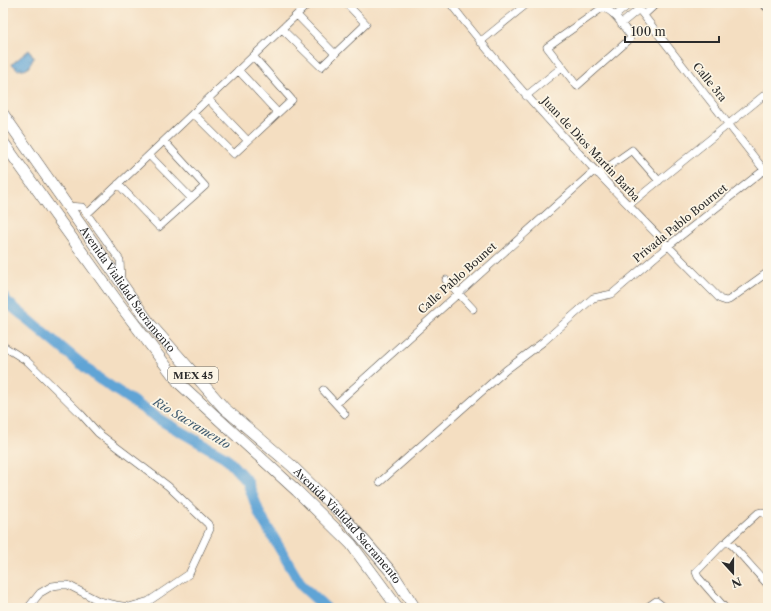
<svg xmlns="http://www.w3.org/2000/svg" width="771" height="611" font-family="'Libre Caslon Text',serif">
	<defs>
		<pattern id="water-ripples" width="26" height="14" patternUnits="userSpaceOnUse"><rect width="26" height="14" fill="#60a4d5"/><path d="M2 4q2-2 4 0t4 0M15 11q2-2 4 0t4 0" fill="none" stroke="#4f86ad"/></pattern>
	</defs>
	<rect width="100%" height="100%" fill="#fcf5e5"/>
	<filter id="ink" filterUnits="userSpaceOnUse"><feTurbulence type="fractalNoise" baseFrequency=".025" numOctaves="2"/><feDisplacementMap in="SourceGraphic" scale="8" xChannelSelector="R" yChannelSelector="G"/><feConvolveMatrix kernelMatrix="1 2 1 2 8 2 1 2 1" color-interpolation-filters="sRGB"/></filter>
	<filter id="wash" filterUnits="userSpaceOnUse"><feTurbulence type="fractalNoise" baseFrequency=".012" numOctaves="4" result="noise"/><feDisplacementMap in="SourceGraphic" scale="16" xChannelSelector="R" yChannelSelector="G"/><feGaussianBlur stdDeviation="0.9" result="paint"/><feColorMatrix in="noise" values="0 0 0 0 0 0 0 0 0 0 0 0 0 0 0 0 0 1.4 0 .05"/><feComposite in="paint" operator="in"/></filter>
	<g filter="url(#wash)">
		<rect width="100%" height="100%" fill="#f4dec1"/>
		<path fill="url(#water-ripples)" stroke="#466880" d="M29,50l5,8 -6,10 -10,2 -6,-6z"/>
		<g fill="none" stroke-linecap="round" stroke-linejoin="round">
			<path stroke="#60a4d5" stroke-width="11" d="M3,296l4,6 91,76 64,43 63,36 22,24 13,34 42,71 24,22"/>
		</g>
	</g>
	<g filter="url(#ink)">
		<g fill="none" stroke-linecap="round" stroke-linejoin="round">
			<defs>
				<path id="minor" d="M450,3c82,106 176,200 270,296l6,2 3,-1 39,-28
					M634,3l134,172
					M602,8c12,1 21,19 28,27v4l-53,47 -30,-39z
					M297,15l38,39
					M644,15l13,-12
					M615,16l16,-13
					M621,24l18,-15
					M282,29l39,38 45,-43 -20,-21
					M480,42l48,-39
					M238,70l40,43
					M526,96l36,-29
					M208,99l40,42
					M193,113l41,41 58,-54 -39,-44
					M149,155l42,43
					M598,174l34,-24 27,31
					M118,184l41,43 46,-41 -41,-45
					M629,205l139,-113
					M66,206l16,1 5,7 33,46 1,21
					M87,214l222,-211
					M446,280l27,29
					M3,346l24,15 54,53 17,19 70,53 40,38 2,5 -21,45 -40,27 -20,6 -13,-2 -17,-4 -31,-16h-8l-8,1 -12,7 -12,15
					M323,390l22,24
					M336,404l258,-233
					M380,482l126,-112 37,-28 50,-44 19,-4 56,-48 96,-76
					M726,542l32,-29 4,-1 6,4
					M646,608l10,-7 9,7
					M725,608l-27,-31 -2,-5 28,-29h5l4,3 35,39"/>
				<path id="primary" d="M765,3l3,3"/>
				<g id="trunk">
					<path id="s1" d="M3,114l147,210 74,84 68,58 51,50 50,58 22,34"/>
					<path d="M3,142l114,159 62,82 118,108 54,53 47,64"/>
				</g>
			</defs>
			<use href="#minor" stroke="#494642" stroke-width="8"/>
			<use href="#primary" stroke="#494642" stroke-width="12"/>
			<use href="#trunk" stroke="#494642" stroke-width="12"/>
			<use href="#minor" stroke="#fff" stroke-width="7"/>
			<use href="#primary" stroke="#fff" stroke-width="10"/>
			<use href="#trunk" stroke="#fff" stroke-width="11"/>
		</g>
	</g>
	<g text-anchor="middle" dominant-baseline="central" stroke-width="3.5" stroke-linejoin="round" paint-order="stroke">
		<rect fill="#fcf5e5" stroke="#6a6863" stroke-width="1" x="168" y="367" width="50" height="16" rx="3"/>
		<g font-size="10" font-weight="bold" fill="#2b2b2b">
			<text x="193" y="375">MEX 45</text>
		</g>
		<g font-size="11" fill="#2b2b2b" stroke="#fcf5e5">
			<text transform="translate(710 82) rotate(51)">Calle 3ra</text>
			<text transform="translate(591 149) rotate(47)">Juan de Dios Martin Barba</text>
			<text transform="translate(680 223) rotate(-39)">Privada Pablo Bournet</text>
			<text transform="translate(457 278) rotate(-42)">Calle Pablo Bounet</text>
			<text stroke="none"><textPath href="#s1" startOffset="215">Avenida Vialidad Sacramento</textPath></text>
			<text stroke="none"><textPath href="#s1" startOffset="539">Avenida Vialidad Sacramento</textPath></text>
		</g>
		<g font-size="12" font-style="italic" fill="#405b6f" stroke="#fcf5e5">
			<text transform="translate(192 423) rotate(31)">Rio Sacramento</text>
		</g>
	</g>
	<rect width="771" height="611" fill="none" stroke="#fcf5e5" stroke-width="16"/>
	<g transform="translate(733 573) rotate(159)" stroke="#fcf5e5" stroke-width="3" paint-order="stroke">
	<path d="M0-3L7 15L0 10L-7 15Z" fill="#2b2b2b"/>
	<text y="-6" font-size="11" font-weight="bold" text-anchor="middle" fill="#2b2b2b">N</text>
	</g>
	<path d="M625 36v6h94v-6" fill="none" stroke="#2b2b2b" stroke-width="2"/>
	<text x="631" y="36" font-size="12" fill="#2b2b2b" stroke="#fcf5e5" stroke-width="3" paint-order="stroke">100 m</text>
</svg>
